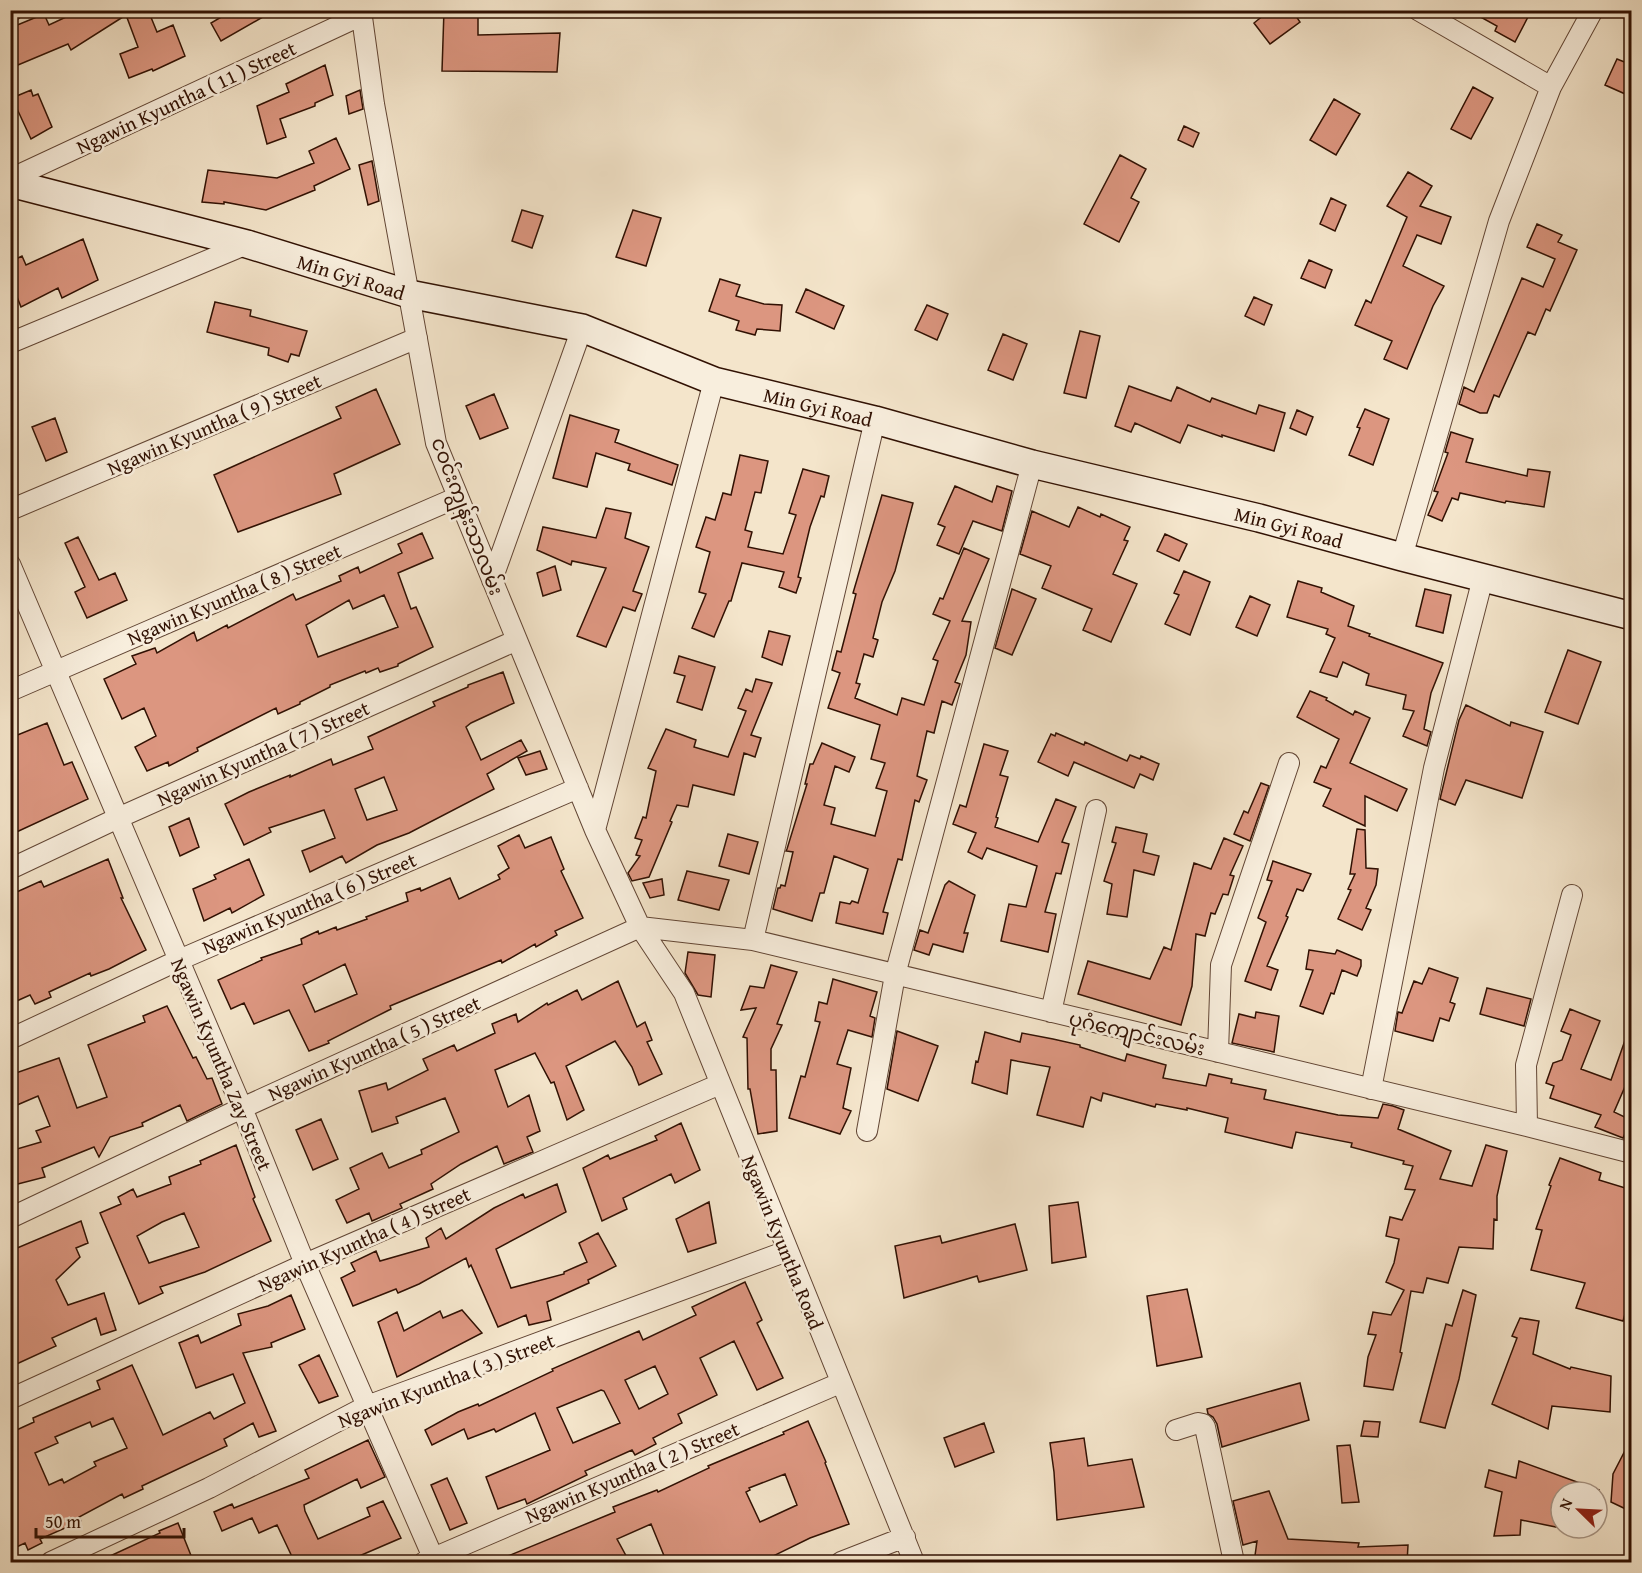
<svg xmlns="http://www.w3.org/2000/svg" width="1642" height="1573" font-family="'Gentium Book Plus','Noto Sans Myanmar',serif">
	<rect width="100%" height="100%" fill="#f4e5cb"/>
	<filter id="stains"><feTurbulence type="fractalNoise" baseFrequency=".00333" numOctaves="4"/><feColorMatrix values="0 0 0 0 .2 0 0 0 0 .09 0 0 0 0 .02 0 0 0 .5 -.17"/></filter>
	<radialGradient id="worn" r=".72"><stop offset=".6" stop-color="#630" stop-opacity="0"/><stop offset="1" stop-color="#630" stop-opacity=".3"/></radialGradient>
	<path fill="#dc9680" stroke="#311103" stroke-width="1.5" fill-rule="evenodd" d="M81,10h67l9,22 16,-7 12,31 -32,15 -1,-2 -23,9 -9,-24 18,-7 -12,-32 -55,35 -3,-6 -50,21 -8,-19v-18l34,-14 5,11z
		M233,10h42l-54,31 -10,-18z
		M444,10h34v25l82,-2 -3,39 -115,-1z
		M1270,10h22l8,12 -30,22 -16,-21z
		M1468,10h52l9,5 -14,27 -20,-11 2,-5z
		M1617,59l15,6v32l-27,-12z
		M325,65l8,30 -18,8v3l-35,13 6,18 -19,7 -10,-38 32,-14 -3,-8z
		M1473,87l20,11 -22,41 -20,-10z
		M31,90l2,6 5,-2 14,33 -21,12 -19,-41z
		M360,90l3,19 -14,5 -3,-18z
		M1334,99l26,15 -24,41 -26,-15z
		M1184,126l15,7 -6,14 -15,-7z
		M336,138l14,31 -36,17 1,4 -49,20 -42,-8v2l-22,-2 6,-32 69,8 37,-15 -5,-12z
		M1120,155l26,14 -15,29 8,4 -20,40 -35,-18z
		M372,161l7,40 -11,4 -9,-40z
		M1408,172l24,14 -12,20 31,11 -10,27 -24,-9 -14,31 41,20 -11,20 -26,63 -23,-10 8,-18 -37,-16 11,-25 5,3 36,-86 -20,-11z
		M1331,198l15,7 -11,26 -15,-7z
		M522,210l21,6 -11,32 -20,-7z
		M633,210l28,8 -15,48 -30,-9z
		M1537,224l25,11 -4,7 19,8 -27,61 -4,-2 -11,26 -7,-3 -29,65 -5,-2 -7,18h-7l-21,-9 5,-17 10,5 48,-114 21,9 12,-28 -28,-12z
		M83,239l15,41 -36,18 -4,-10 -37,19 -11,-28v-17l12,-6 4,9z
		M1309,260l23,10 -7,18 -24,-10z
		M720,279l20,6 -4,11 28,8 18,1 -2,26 -23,-2 -2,6 -19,-5 3,-9 -30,-10z
		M806,289l38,17 -10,23 -38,-17z
		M1254,297l18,8 -8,20 -19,-9z
		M215,302l36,8 -1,6 57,15 -8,25 -8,-2 -3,8 -20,-7 1,-7 -62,-16z
		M927,305l21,9 -11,26 -22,-10z
		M1080,331l20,5 -14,62 -22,-5z
		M1003,334l24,10 -14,36 -25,-10z
		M1129,386l42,15 6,-14 33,15 2,-4 44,16 3,-9 26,8 -11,38 -52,-16v2l-34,-12 -8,18 -45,-20 -4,9 -16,-6z
		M376,389l24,55 -66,30 7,20 -103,38 -24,-57 127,-57 -5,-11z
		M494,394l14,34 -28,11 -14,-33z
		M1365,409l24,10 -16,46 -24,-10 11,-27 -3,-1z
		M1297,410l16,7 -7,18 -16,-7z
		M570,415l49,15 -4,12 63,23 -6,20 -44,-15 2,-6 -34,-11 -9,34 -34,-9z
		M55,418l12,34 -21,9 -14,-34z
		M1451,432l22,7 -7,23 61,14 1,-7 22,3 -6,35 -38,-6 -1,2 -45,-10 -2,7 -6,-2 -10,23 -14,-6 10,-23 -4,-1 14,-38 -3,-1z
		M740,455l28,6 -7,32 -6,-1 -10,38 7,2 -4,15 35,7 13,-39 -7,-2 14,-44 26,7 -5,21 -3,-1 -11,31 -12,50 3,1 -5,15 -17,-6 5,-15 -42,-9 -11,38h-2l-15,36 -22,-9 14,-34 -7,-2 11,-40 -14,-5 10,-30 9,3 8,-27 8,2z
		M955,486l37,16 5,-16 15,5 -10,40 -29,-10 -14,33 -22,-9 8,-18 -7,-3z
		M882,495l31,8 -18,68 -13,31 -9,36 5,2 -5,17 -9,-3 -8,29 4,1 -5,14 42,17 5,-17 22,7 14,-44 -5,-2 17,-38 -17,-7 7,-16 3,1 21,-51 25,11 -27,62 9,1 -5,33 -11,27 5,2 -8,21 -10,-4 -8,32 -7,-2 -10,45 10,4 -8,22 -4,-2 -13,60 -4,-1 -15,53 5,1 -5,21 -47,-11 4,-21 10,2 2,-3 6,2 10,-34 -34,-13 -10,37h-4l-8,28 -39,-12 5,-21h2l1,-3 4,1 8,-34 -7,-1 1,-2 20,-65h-2l5,-20h3l9,-21 33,14 -6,15 -14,-6 -11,39 11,3 -4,16 44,12 12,-45 -11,-3 9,-25 -14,-4 9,-34 -52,-17 12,-35 -8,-3 5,-19 4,1 15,-58 -3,-1z
		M1078,507l22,10 1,-3 29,13 -6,13 4,1 -15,33 24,10 -26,58 -28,-12 9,-21 -50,-21 9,-22 -31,-12 12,-43 37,16z
		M606,508l25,5 -6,25 24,9 -16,44 9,3 -7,17 -12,-4 -17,40 -29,-11 29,-68 -34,-7 -1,4 -34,-15 6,-23 53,11z
		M422,533l11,25 -35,15 13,36 5,-2 17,40 -35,17v2l-18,6 -2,-4 -12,5 -1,-2 -35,14v2l-30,15v2l-22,10 -2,-6 -79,40 1,3 -29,15 -1,-4 -21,9 -12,-24 21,-11 -12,-28 -22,11 -18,-40 32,-15 -4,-8 23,-8 2,5 37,-21 3,9 30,-16 1,3 65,-34 3,6 45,-19 -2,-5 19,-9 2,6 42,-20 -4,-9zM384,595l14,32 -80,30 -12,-32 43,-25 4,9z
		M1165,534l22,10 -8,17 -22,-10z
		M78,537l21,43 16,-7 12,27 -40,18 -12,-26 10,-5 -20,-44z
		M555,566l6,24 -18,6 -6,-23z
		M1184,571l26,11 -20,53 -25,-11 14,-29 -5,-2z
		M1298,581l24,7 -1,4 33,14 -6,20 22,8 -1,2 74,27 -12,30 -7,36 7,3 -4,14 -24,-10 11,-25 -11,-2 3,-14 -40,-10 3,-11 -26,-12 -6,15 -17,-5 15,-34 -9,-4 2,-5 -41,-12z
		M1012,589l24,10 -24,56 -17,-7z
		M1425,589l26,6 -8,38 -27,-7z
		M1250,596l20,9 -13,31 -21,-9z
		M769,631l21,5 -8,29 -20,-8z
		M1568,650l33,12 -23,62 -33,-12z
		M679,656l36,11 -13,43 -25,-8 8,-26 -11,-3z
		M503,672l11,31 -43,20 -5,4 15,33 40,-20 6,11 -40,23 7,15 -85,44 -32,12 -31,18 -4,-7 -32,16 -8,-21 33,-13 -11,-28 -55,18 2,4 -27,13 -19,-41 24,-12 41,-17v2l41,-18 2,6 40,-16 -5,-12 67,-31 -2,-4 35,-15v-2zM384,777l13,33 -30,10 -12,-31z
		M756,679l16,4 -21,52 10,3 -6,19 -11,-4 -10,42 -41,-10 -5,22 -11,-2 -7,16 2,1 -23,55 -17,4 -4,-8 12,-17 -4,-1 6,-15 -7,-2 8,-21 3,1 10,-47 -8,-3 18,-39 30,11 -2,7 34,10 18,-46 -8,-3 8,-19 6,3z
		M1310,691l17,7 -1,2 27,15 2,-4 15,7 -20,45 57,26 -10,22 -32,-15v30l-42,-20 8,-17 -17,-7 7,-16 5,2 13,-29 -42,-22z
		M1466,705l44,21 1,-4 32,10 -21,66 -56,-18 -11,25 -15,-6 19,-79z
		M47,723l17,42 8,-3 16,37 -78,36v-97z
		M1056,733l28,12 1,-3 42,19 3,-6 10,4 1,-3 18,8 -6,16 -13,-6 -6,14 -60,-26 -6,14 -30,-14 13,-28 4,2z
		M984,744l24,7 -8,24 8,2 -12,40 2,1 -3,9 43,15 18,-43 20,8 -14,35 7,2 -8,30 -5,-1 -11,39 11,2 -8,38 -47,-11 8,-37 17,3 11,-41 -50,-18 -5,11 -14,-7 8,-19 -23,-9 7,-19 6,2z
		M540,751l7,18 -21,6 -8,-17z
		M1261,783l8,3 -19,55 -16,-7 10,-23 4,2z
		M189,818l10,29 -19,9 -11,-29z
		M1116,827l31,7 -4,18 16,4 -5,19 -20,-5 -7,47 -20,-3 5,-30 -8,-3 12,-38 -4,-1z
		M1357,829l8,1 1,38 12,1 -2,16 -10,23 5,2 -9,20 -24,-11 13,-29 -3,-1 7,-15h-5z
		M728,834l30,8 -9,32 -30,-8z
		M519,835l6,13 26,-11 13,32 -3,2 22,47 -28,13 2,4 -21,12 -1,-3 -33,19 -1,-3 -111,46 1,3 -63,32 1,2 -20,8 -20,-41 -35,14 -10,-21 -13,6 -13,-29 44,-20 -1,-2 41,-14 -1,-5 17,-8 1,3 17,-7 1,3 30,-11 -1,-2 42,-16 -2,-8 14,-5 1,3 29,-13 9,21 41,-20 -2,-4 11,-7 -11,-22zM345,964l12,30 -42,18 -12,-27z
		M1224,838l19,8 -13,29 4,1 -6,19 -5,-1 -8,20 -4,-1 -6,23 -9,-2 -4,52 -11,39 -103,-31 10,-33 62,18 14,-32 7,3 23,-87 17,6z
		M108,859l15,39h-2l25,52 -37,19 -18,7 -1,-3 -41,19 2,5 -16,7 -5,-9 -20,9v-109l31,-14 3,6z
		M249,859l15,36 -32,18 -2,-5 -26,13 -11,-32 23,-10 -2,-4z
		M1273,861l38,13 -8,17 -6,-2 -11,27 2,1 -21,49 11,4 -7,20 -26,-9 21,-59 -8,-4 14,-37 -5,-1z
		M687,871l42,9 -10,30 -41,-10z
		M662,879l2,16 -14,3 -7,-15z
		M949,881l26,14 -11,38h4l-5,19 -30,-8 -4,11 -15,-5 6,-20 8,3 17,-48z
		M1309,950l26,4 2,-4 24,10v6l-4,10 -15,-6 -8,24 -3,-1 -8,21 -23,-8 13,-36 -7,-1z
		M688,952l27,3 -4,42 -13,-2 -13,-22z
		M771,965l26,7 -20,52 5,1 -11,24v21h5l1,61 -19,3 -8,-45h-2l-1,-51 -4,-1 13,-29 -15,2 9,-24 14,2z
		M1429,968l29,10 -8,24 5,2 -6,17 -9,-3 -7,23 -38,-10 3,-19 4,1 12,-32 8,3z
		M833,979l44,13 -7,24 5,2 -3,19 -24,-7 -11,34 14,4 -8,40 8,3 -11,23 -51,-16 12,-42 4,1 15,-55 -5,-1 4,-19 8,2z
		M618,981l19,46 8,-5 7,18 -5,2 15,32 -23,11 -7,-18 -17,-26 -49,25 18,44 -17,10 -13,-38 -3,1 -16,-30 -40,17 13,37 21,-12 11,36 -13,6 6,15 -29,12 -7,-18 -36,18 -30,20 2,5 -33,15 2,4 -30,13 -3,-8 -22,10 -11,-23 23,-11 -9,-21 32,-15 7,15 33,-14 -1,-4 38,-18 -14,-34 -49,19 2,6 -26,9 -13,-41 27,-8 2,7 40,-20 -5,-11 31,-14 3,6 38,-18 -3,-9 24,-10 2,8 29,-19 1,2 29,-15 5,10z
		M1487,988l44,11 -7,27 -44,-12z
		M167,1006l26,52 3,-1 11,22 5,-1 10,26 -35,17 -7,-16 -38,18 1,3 -33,11 -11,20 -5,-10 -52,21 3,9 -35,9v-35l31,-9 -5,-11 14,-5 -12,-30 -28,12v-33l49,-17 18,50 30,-11 -19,-52 57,-23 -2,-6z
		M1570,1009l30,12 -19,48 30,11 18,-51h3v55l-5,-2 -13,30 17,8 -8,18 -28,-11 6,-12 -51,-17 4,-12 -8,-3 7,-20 9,-3 9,-25 -10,-4z
		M1256,1012l23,4 -5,36 -42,-9 7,-29 16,4z
		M897,1031l41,15 -20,55 -31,-12z
		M985,1032l35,10 2,-9 31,6 27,6v2l45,14 2,-7 39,11 -3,13 43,8 3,-12 23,5 -1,4 35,7 -2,9 74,16 40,3 5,-14 10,2 11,4 -6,19 53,22 -11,28 32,7 14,-41 21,6 -10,45v24l-3,-1 -1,30 -34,-2 -11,36 -21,-5 -4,15 -12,-2 -11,61 2,1 -9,37 -29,-4 4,-29 8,-22 -8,-1 5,-22 18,3 13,-25 -18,-8 8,-19 5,-24 -13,-3 4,-19 12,3 13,-30 -10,-1 8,-23 -10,-2 1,-3 -53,-14 1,-4 -56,-11 -4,16 -67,-16 3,-14 -41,-10v2l-31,-6 -1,3 -52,-14 -2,8 -10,-4 -8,30 -46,-12 13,-48 -39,-7 -4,34 -35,-11 4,-22 2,1z
		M321,1119l17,40 -25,11 -17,-40z
		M681,1123l19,47 -25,13 -4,-9 -48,24 4,11 -25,12 -19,-53 25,-13 2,4 47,-19 -2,-4z
		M236,1145l19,52 -2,2 18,42 -66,31 -45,15 3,6 -24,11 -39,-91 21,-9 -3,-7 15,-8 4,8 34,-13 -2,-7 32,-13 -1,-3zM184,1213l15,34 -50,16 -12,-27 25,-14z
		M1560,1158l41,15 -2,7 33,10v70l-7,39 4,1 -6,21 -47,-13 9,-25 -54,-13 11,-40 -6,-1 15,-43 -2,-1z
		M557,1184l9,28 -70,37 15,39 53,-14v-2l23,-10 -8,-19 19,-10 18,33 -28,14 1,3 -42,19 4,18 -22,5 -3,-10 -28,12 -27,-62 -2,2 -3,-9 -47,26 -21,9 -2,-4 -43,17 -12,-28 14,-7 -4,-8 25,-12 4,10 49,-14 -3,-9 15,-10 5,11 48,-31 29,-14 2,4z
		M709,1202l7,41 -28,9 -12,-33z
		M1078,1202l8,55 -34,6 -3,-57z
		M81,1221l7,22 -12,5 4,9 -24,23 12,25 36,-12 12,37 -15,5 -5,-17 -44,20 4,8 -46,21v-116z
		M1015,1224l12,46 -48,12 -2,-6 -73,22 -9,-52 45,-10 2,7z
		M745,1282l17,38 -5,3 26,55 -26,12 -23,-49 -34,17 17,37 -39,19 4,9 -29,15 3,6 -21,11 -3,-5 -47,21 2,4 -60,29 -2,-5 -27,10 -12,-32 64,-27 -15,-37 -39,19 -2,-3 -26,10 -4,-10 -32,16 -7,-15 33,-18 20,-8 1,2 74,-35 -1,-2 87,-38 4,9 53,-25 -4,-8zM655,1366l13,28 -29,15 -14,-29zM601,1390l3,1 16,32 -47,20 -16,-35z
		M1187,1289l15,68 -45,9 -10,-70z
		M1463,1290l13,5 -17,84 -14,49 -25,-6 26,-98 6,2z
		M291,1295l14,34 -34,14 1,4 -29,6 33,78 -17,6 -6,-14 -29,16 3,7 -85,40 1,3 -19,9 -2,-4 -43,23 2,4 -41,18 2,4 -14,7 -3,-7 -15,7v-117l24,-11 -1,-4 67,-29 -3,-8 35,-16 31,70 47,-23 4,7 31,-16 -12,-29 -37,14 -17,-45 19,-8 3,8 40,-18 -3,-11 30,-8zM113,1418l14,30 -33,14 2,4 -32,17 -2,-4 -13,6 -14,-32 23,-10 -3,-6 35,-15 2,5z
		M462,1310l20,23 -85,44 -19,-55 19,-10 7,19 36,-20 3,7z
		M1520,1318l19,3 -6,33 37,15 1,-2 40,9 -1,36 -58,-6 -4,23 -56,-25 25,-66 -5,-2z
		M319,1355l19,41 -19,7 -20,-38z
		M1300,1383l9,37 -87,27 -5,-23 -4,-7 -5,-3 -1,-5z
		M808,1421l18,41 -1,1 24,61 -39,14 -51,25h-92l-16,-39 -34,15 13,24h-139l124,-51 -2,-5 44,-17 1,2 51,-24 -1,-2 76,-32 -1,-2zM785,1474l12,31 -37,17 -14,-30 4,-2 -1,-2z
		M1364,1421l16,1 -2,15 -17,-1z
		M984,1423l10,29 -39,15 -11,-29z
		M1632,1437v75l-21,-10 2,-28z
		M1084,1438l4,28 44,-7 12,48 -87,13 -3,-48 -4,-29z
		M368,1440l17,37 -24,11 -4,-9 -53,26 1,6 13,28 52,-23 -3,-8 16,-7 18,37 -58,25h-48l-18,-38 -18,8 -7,-15 -30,13 -8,-19 18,-8 2,4 75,-30 -4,-8z
		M1350,1445l9,57 -17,1 -5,-57z
		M1519,1461l80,29 -1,2h-37v36l-40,-8 -1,15 -26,1 8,-44 -17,-5 4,-17 27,8z
		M447,1478l20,45 -17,7 -19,-45z
		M1269,1491l19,48 71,4 -1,4 50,-2 -1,18h-153l3,-22 -14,4 -10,-44z
		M178,1523l16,40h-99l65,-30 -1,-2z"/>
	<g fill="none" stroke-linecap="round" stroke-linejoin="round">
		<defs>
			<path id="street" d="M361,10l13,94 62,339 159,387 45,97 44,66 230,569
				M1418,10l133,77
				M10,12l3,-2
				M10,179l352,-164
				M10,343l237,-99
				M10,510l407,-172
				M1402,557l97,-336 52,-134 42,-77
				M10,564l232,544 63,156 130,298
				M492,580l90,-252
				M10,691l448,-194
				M595,830l119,-449
				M10,869l108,-51 399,-178
				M640,927l113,13 774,186 105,27
				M753,940l122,-520
				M1051,1012l45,-202
				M10,1039l169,-79 399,-172
				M1218,1052l3,-87 68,-202
				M1371,1089l63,-321 49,-190
				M1527,1126l-1,-61 46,-170
				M867,1131l28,-156 137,-511
				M10,1218l232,-110 398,-181
				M10,1399l295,-135 415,-180
				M1176,1430l22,-7 5,1 2,3 29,135
				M51,1562l158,-74 158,-82 420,-155
				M424,1562l416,-179
				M841,1562l64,-25"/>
			<g id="secondary">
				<path id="s1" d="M10,183l237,61 162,50 173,34 132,53 161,39 157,44 227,54 143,39 230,59"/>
			</g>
		</defs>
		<use href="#street" stroke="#624635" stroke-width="22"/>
		<use href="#secondary" stroke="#311103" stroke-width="30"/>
		<use href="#street" stroke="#f8eedd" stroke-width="20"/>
		<use href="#secondary" stroke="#f8eedd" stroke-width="27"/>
	</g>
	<g text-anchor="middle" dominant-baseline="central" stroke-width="5" stroke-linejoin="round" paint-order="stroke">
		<g font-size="20" fill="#311103" stroke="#f8eedd">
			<text transform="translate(186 97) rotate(-25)">Ngawin Kyuntha ( 11 ) Street</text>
			<text stroke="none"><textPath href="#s1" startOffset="354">Min Gyi Road</textPath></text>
			<text stroke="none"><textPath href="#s1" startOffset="840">Min Gyi Road</textPath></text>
			<text transform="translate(214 424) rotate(-23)">Ngawin Kyuntha ( 9 ) Street</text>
			<text transform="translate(468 516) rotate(69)">ငဝင်းကျွန်းသာလမ်း</text>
			<text stroke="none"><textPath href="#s1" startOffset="1326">Min Gyi Road</textPath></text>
			<text transform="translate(234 594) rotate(-23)">Ngawin Kyuntha ( 8 ) Street</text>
			<text transform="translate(263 753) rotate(-24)">Ngawin Kyuntha ( 7 ) Street</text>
			<text transform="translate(309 903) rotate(-23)">Ngawin Kyuntha ( 6 ) Street</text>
			<text transform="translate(1137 1033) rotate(13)">ပုဂံကျောင်းလမ်း</text>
			<text transform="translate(374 1048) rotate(-24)">Ngawin Kyuntha ( 5 ) Street</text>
			<text transform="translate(222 1064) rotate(67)">Ngawin Kyuntha Zay Street</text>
			<text transform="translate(364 1239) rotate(-24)">Ngawin Kyuntha ( 4 ) Street</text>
			<text transform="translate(783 1242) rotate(68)">Ngawin Kyuntha Road</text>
			<text transform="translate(446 1380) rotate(-21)">Ngawin Kyuntha ( 3 ) Street</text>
			<text transform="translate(632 1472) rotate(-23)">Ngawin Kyuntha ( 2 ) Street</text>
		</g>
	</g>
	<rect width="1642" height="1573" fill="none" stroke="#f4e5cb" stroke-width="36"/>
	<rect x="12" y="12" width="1618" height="1549" fill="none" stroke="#311103" stroke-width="3"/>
	<rect x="18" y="18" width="1606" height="1537" fill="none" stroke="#311103" stroke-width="1.5"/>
	<g transform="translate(1579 1510) rotate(294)"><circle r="28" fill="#f8eedd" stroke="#a89686" stroke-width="1.5"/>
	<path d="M0-4.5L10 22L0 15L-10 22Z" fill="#8f2418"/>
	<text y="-9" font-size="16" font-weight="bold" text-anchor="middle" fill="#311103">N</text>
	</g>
	<path d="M36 1528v9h148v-9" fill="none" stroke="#311103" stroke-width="3"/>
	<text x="45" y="1528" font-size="18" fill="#311103" stroke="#f8eedd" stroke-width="4.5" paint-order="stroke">50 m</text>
	<rect width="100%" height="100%" filter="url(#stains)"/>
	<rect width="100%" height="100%" fill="url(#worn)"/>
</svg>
